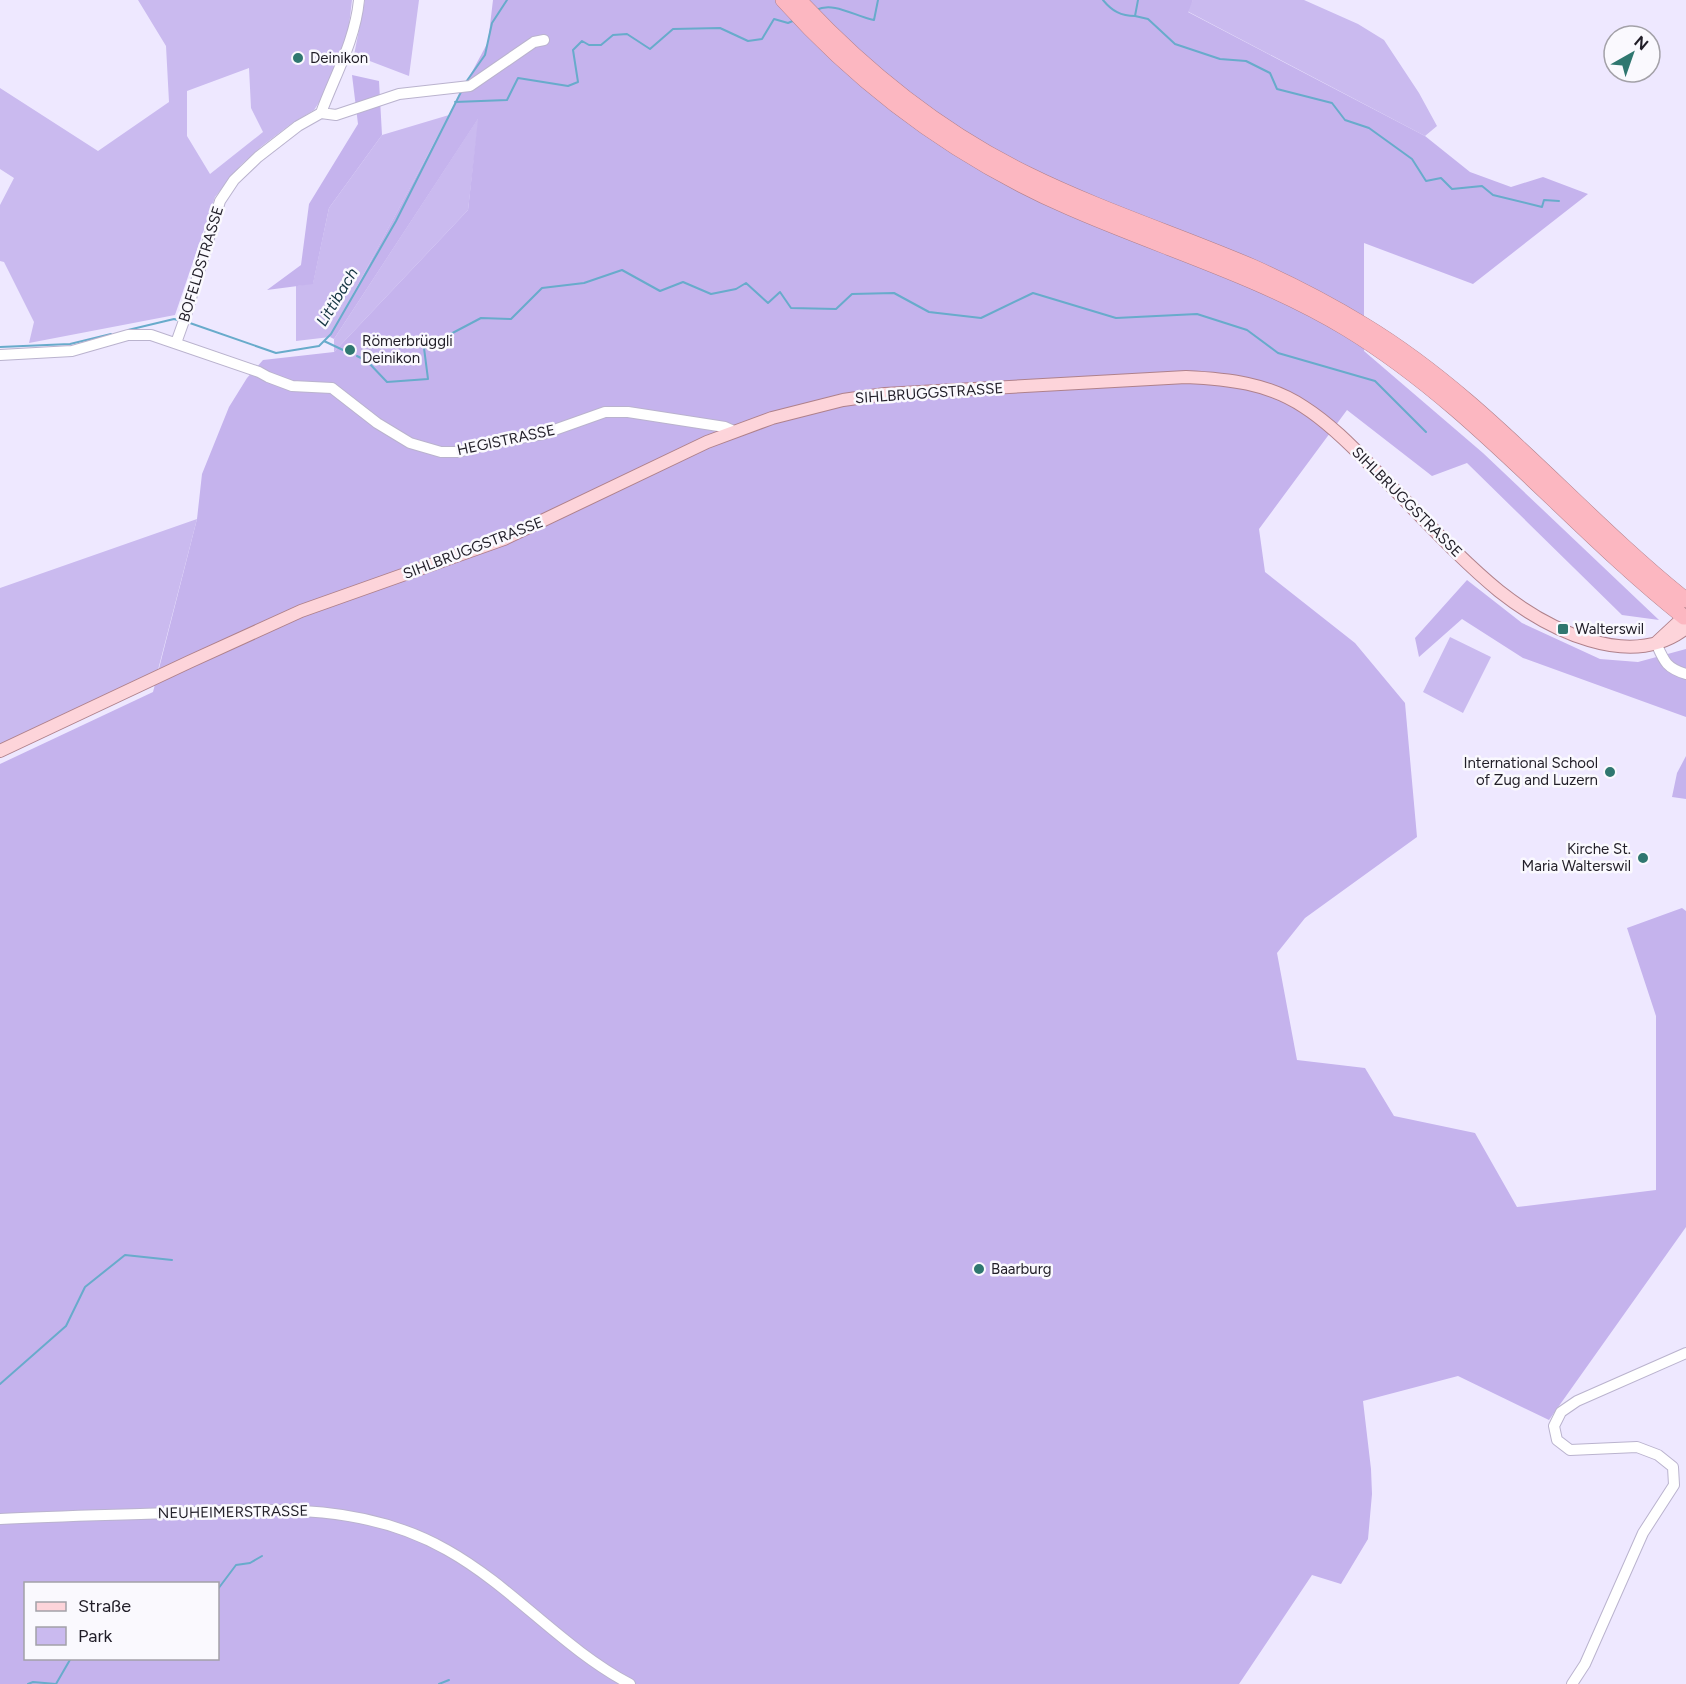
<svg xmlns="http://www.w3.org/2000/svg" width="1686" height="1684" font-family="Figtree,sans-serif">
	<rect width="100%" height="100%" fill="#eee8ff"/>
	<path fill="#cabaef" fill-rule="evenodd" d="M138,0h214l-6,51 -20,41 -12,18 -23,14 -29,22 -21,19 -26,32 -40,118 -146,28 5,-21 -30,-60 -4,-1v-56l14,-27 -14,-9v-81l98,63 71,-49 -3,-56zM249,68l2,40 12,24 -53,42 -23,-38v-45z
		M365,0h54l-10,76 -55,-21z
		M1193,0h111l54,24 26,16 35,53 18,33 -12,10 -238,-125z
		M449,115l-119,222 -34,4v-55l17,-3 16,-75 53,-73z
		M479,117l-11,93 -134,142v-13z
		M197,519l-39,151 -158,77v-159z
		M1450,637l41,20 -28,56 -40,-21z"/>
	<path fill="#c5b3ed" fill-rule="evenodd" d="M493,0h700l-5,12 237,124 45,36 41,15 32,-10 45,17 -115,90 -109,-41v108l119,102 176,167 -37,-5 -155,-152 -35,13 -85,-66 -88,119 6,43 90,71 50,60 12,134 -112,81 -28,35 20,107 68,8 29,48 81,17 42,74 139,-17v-174l-29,-88 55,-20 4,3v316l-137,193 -91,-44 -95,25 8,68 1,25 -4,45 -27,45 -29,-9 -73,109h-1239v-920l153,-72 44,-173 5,-45 27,-67 18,-29 16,-18 71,-8 134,-142 10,-91 -144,220 -4,-2 158,-295zM26,1584h192v74h-192z
		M352,75l27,6 3,54 -53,73 -16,76 -46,6 34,-25 8,-61 49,-80z
		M1467,580l55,43 78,36 38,3 48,-13v68l-163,-59 -61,-39 -43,38 -4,-19z
		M1686,756v43l-14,-2 5,-24z"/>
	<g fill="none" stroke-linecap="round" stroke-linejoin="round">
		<path stroke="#68abcb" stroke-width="2" d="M1103,0c9,11 18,16 32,16l3,-16
			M816,10c18,-9 40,7 58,10l4,-20
			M1135,16l13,3 27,25 45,15 26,2 24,12 7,16 55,14 13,17 24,8 43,31 14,22 15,-3 11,11 30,-3 11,9 49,12 2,-7 15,1
			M466,82l19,-27 7,-32 15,-23
			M455,102l52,-2 11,-22 50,8 10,-4 -5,-32 9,-9 7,4h12l12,-10 14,-1 23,15 23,-20 47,-1 28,13 14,-2 12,-20 14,4 7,-3
			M187,322l89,31 43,-7 12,-12 65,-113 66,-131
			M128,330l46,-11 7,2
			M324,341l19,9
			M0,347l70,-3 41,-10
			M357,356l10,5 20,21 41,-3 -4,-31 57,-30 30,1 31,-31 42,-5 38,-13 38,21 23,-9 28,12 25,-5 10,-6 22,20 12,-11 11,16 45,1 16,-15 42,-1 35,19 52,6 52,-25 83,25 81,-4 50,16 31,23 97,28 51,51
			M0,1384l66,-58 19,-39 40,-32 47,5
			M218,1589l18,-24 14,-2 12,-7
			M28,1684l5,-2 23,2 15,-26
			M439,1684l10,-4"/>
		<defs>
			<path id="minor" d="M321,113c14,-38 34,-72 38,-113
				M176,343l10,-28 34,-114 14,-21 24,-23 40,-31 23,-13 15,2 63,-21 71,-8 64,-44 10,-2
				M0,355l72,-4 56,-16h23l108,37 9,5 24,9 40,2 45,35 33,20 31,9h17l39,-10 46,-8 62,-22h23l97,15 9,4
				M1656,643c8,18 10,25 30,31
				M0,1519c57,-3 115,-4 172,-6 96,-4 189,-12 275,37 66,37 115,98 183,134
				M1572,1684l13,-20 58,-131 31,-48 -1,-18 -15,-12 -21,-8 -67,3 -13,-10 -3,-14 7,-14 16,-11 109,-48"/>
			<path id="major" d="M1657,642l29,-27
				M0,751l189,-89 112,-51 203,-72 203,-97 65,-24 71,-18 42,-6 301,-17c42,2 82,6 118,30 25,16 47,38 68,60 41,40 83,88 127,124 48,38 131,81 187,37"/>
			<path id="highway" d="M783,0c80,89 175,159 285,207 93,41 191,69 279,122 128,78 221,196 337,288
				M799,0c65,70 142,132 228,174 73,36 151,61 226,93 38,17 75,36 111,58 121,73 212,187 322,275"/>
		</defs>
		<use href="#minor" stroke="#bab3ce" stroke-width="12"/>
		<use href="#major" stroke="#af818b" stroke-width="14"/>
		<use href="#highway" stroke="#af818b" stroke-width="16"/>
		<use href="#minor" stroke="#fff" stroke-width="10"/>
		<use href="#major" stroke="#fdd4da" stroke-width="12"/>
		<use href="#highway" stroke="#fcb7c1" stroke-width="15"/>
	</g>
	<g fill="#2f7770" stroke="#faf9fe" stroke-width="2">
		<circle cx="298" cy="58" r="6"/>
		<circle cx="350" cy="350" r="6"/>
		<rect x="1557" y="623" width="12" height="12" rx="3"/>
		<circle cx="1610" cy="772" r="6"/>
		<circle cx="1643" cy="858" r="6"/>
		<circle cx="979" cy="1269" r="6"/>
	</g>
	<g text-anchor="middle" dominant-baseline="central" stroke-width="5" stroke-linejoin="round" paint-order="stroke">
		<g font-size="15" fill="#211e28" stroke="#faf9fe" text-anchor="start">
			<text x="310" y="58">Deinikon</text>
			<text x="362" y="341">Römerbrüggli<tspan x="362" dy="17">Deinikon</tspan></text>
			<text x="1575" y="629">Walterswil</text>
			<text x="1598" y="763" text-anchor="end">International School<tspan x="1598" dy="17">of Zug and Luzern</tspan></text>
			<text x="1631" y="849" text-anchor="end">Kirche St.<tspan x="1631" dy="17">Maria Walterswil</tspan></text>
			<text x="991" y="1269">Baarburg</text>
		</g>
		<g font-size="15" fill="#211e28" stroke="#faf9fe">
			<text transform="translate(201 264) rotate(-73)">BOFELDSTRASSE</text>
			<text transform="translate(929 393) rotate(-4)">SIHLBRUGGSTRASSE</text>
			<text transform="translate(506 440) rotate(-12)">HEGISTRASSE</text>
			<text transform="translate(1407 502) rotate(45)">SIHLBRUGGSTRASSE</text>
			<text transform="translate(473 548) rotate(-21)">SIHLBRUGGSTRASSE</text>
			<text transform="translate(233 1512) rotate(-1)">NEUHEIMERSTRASSE</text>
		</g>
		<g font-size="16" font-style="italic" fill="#11313f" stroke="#faf9fe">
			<text transform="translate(337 297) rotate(-59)">Littibach</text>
		</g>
	</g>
	<rect x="24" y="1582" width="195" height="78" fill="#faf9fe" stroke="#a3a1a8" stroke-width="1.5"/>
	<rect x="36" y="1602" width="30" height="9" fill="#fdd4da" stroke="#a3a1a8" stroke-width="1.5"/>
	<text x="78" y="1612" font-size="18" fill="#211e28">Straße</text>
	<rect x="36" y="1627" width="30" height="18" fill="#cabaef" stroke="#a3a1a8" stroke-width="1.5"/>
	<text x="78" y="1642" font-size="18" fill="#211e28">Park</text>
	<g transform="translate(1632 54) rotate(40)"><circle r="28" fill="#faf9fe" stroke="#a3a1a8" stroke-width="1.5"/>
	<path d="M0-4.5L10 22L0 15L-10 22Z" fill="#2f7770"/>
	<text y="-9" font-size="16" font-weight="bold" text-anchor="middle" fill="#211e28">N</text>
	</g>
</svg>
